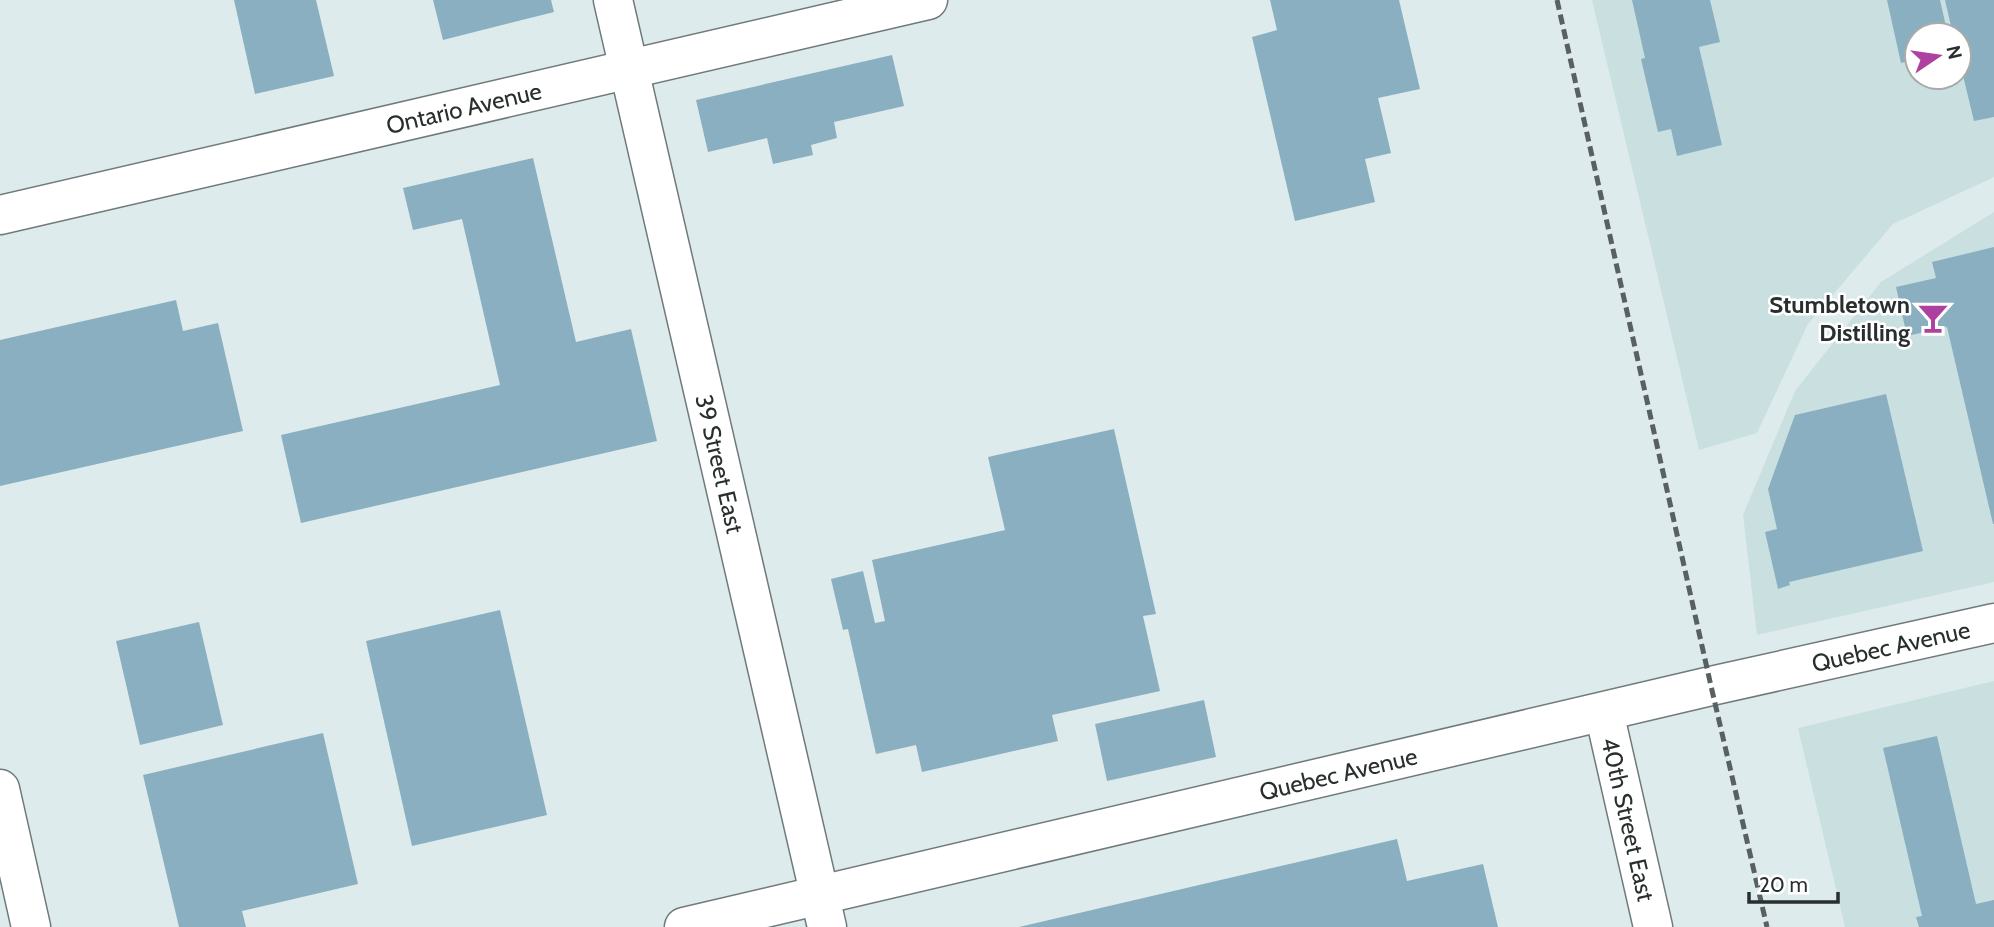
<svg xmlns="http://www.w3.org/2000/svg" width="1994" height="927" font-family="Cabin,sans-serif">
	<rect width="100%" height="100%" fill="#deebec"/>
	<path fill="#cadfe0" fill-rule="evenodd" d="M1592,0h402v177l-101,47 -85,100 -51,109 -58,17zM1917,35h42v42h-42z
		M1994,212v370l-237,53 -14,-120 52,-124 86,-109z
		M1994,681v246h-149l-47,-199z"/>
	<path fill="#8aafc1" d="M234,0h82l18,76 -79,18z
		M433,0h118l3,12 -111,28z
		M1270,0h129l21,89 -42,9 13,55 -26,6 10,43 -80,19 -43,-184 25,-7z
		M1632,0h78l10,42 -21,5 23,98 -45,11 -6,-27 -13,3 -17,-73 4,-1z
		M1887,0h53l8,35h-31v24l-16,4z
		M1945,0h49v117l-20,4 -15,-62v-24h-6z
		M892,55l12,51 -70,16 3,16 -26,7 2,10 -40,9 -6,-26 -59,14 -12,-52z
		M533,158l43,184 55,-13 26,112 -356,82 -20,-88 219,-50 -38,-166 -49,11 -10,-42z
		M1994,247v277h-1l-46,-197 -40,9 -11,-49 40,-9 -4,-16z
		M176,300l7,31 35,-8 25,108 -243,55v-146z
		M1886,394l37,157 -134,31 1,3 -12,4 -13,-57 12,-3 -9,-40 27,-74z
		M1114,429l42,185 -13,2 17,75 -108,24 6,26 -136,31 -6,-27 -40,9 -28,-125 -5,1 -12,-51 32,-8 12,52 10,-2 -13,-61 133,-30 -17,-73z
		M500,610l47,205 -135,31 -46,-205z
		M199,622l24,103 -83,20 -24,-104z
		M1204,700l12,57 -109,24 -12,-57z
		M323,733l35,151 -116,27 4,16h-67l-36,-152z
		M1937,736l39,168 18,-4v27h-75l-3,-10 6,-1 -39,-168z
		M1397,839l10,42 76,-17 15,63h-479z"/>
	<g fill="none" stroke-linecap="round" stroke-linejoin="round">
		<defs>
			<g id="minor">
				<path id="s1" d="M613,0l214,927"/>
				<path id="s2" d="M0,215l928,-215"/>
				<path id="s3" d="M1604,712l49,215"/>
				<path d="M0,789l31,138"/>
				<path id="s4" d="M684,927l1027,-241 283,-63"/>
			</g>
		</defs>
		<use href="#minor" stroke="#6f7a7b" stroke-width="41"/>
		<use href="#minor" stroke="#fff" stroke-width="38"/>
		<path stroke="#596061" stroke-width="5" stroke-dasharray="10 5" stroke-linecap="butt" d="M1557,0l154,686 56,241"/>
	</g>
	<defs>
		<symbol id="bar-bare" viewBox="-9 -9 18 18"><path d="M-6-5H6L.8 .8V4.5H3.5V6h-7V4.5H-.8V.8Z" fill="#ae419f" stroke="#fff" stroke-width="2.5" paint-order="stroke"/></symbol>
	</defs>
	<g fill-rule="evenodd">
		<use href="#bar-bare" x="1911" y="296" width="44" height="44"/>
	</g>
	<g text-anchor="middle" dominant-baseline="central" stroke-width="5" stroke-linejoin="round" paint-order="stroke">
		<g font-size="24" fill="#292e2e" stroke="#fff">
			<text stroke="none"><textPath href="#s2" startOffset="476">Ontario Avenue</textPath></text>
			<text stroke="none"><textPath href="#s1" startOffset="476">39 Street East</textPath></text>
			<text stroke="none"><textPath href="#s4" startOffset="1239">Quebec Avenue</textPath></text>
			<text stroke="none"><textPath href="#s4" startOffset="672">Quebec Avenue</textPath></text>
			<text stroke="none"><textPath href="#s3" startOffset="110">40th Street East</textPath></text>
		</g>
		<g font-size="24" font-weight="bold" fill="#292e2e" stroke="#fff" text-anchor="end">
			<text x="1910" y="304">Stumbletown<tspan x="1910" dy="28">Distilling</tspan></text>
		</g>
	</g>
	<g transform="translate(1938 56) rotate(77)"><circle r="33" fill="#ffffff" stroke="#a9abab" stroke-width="2"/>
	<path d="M0-5L12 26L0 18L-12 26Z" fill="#ae419f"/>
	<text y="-10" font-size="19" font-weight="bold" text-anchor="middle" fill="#292e2e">N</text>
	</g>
	<path d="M1749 892v10h89v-10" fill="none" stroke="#292e2e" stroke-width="3.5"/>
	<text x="1759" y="892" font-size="21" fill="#292e2e" stroke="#ffffff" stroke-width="5" paint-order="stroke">20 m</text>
</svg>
